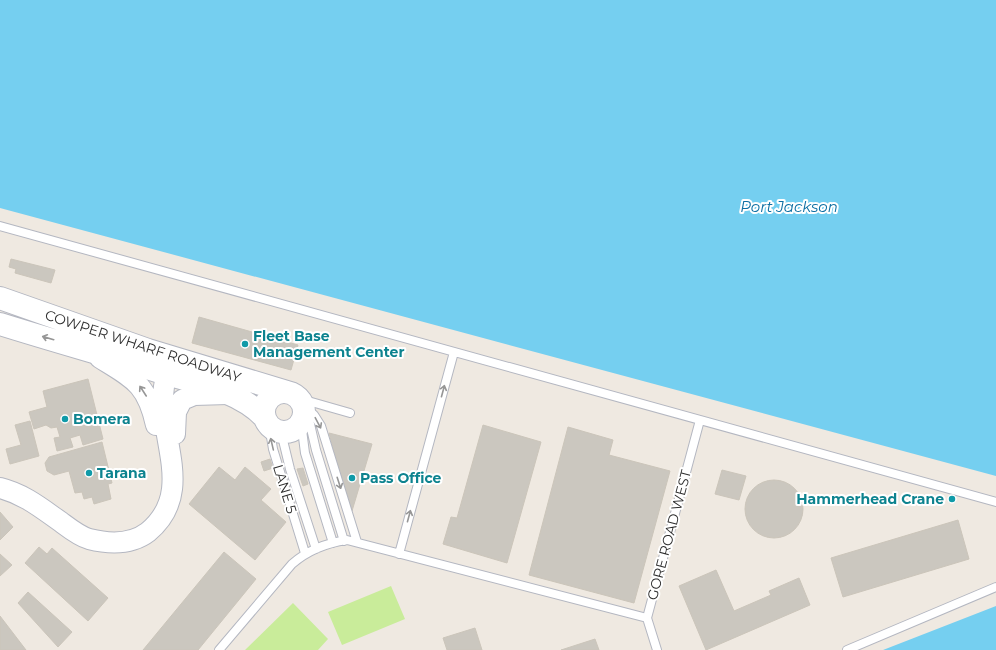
<svg xmlns="http://www.w3.org/2000/svg" width="996" height="650" font-family="Montserrat,sans-serif">
	<rect width="100%" height="100%" fill="#efe9e1"/>
	<path fill="#c9ec9a" d="M391,586l14,33 -63,26 -14,-33z
		M293,603l35,36 -10,11h-73z"/>
	<path fill="#75cff0" d="M0,0h996v476l-996,-268z
		M996,606v44h-113z"/>
	<path fill="#cbc7bf" stroke="#cbc5ba" d="M11,259l44,11 -4,13 -36,-10 1,-4 -7,-2z
		M199,317l99,28 -7,25 -99,-27z
		M88,379l15,60 -20,6 -3,-10 -10,3 3,9 -16,4 -3,-13 6,-1 -3,-10 -6,1 -5,-3 -12,4 -5,-17 18,-5 -4,-16z
		M30,421l9,35 -29,8 -4,-15 15,-4 -6,-20z
		M483,425l58,17 -34,121 -64,-19 8,-27 6,1z
		M568,427l45,13 -4,15 61,16 -36,132 -105,-28z
		M329,433l43,11 -20,67 -20,-67z
		M102,442l10,41 -4,1 3,15 -17,5 -2,-7 -8,2 -2,-7 -7,1 -6,-22 -15,4 -7,-4 -2,-8 4,-6z
		M270,459l3,9 -9,3 -3,-9z
		M219,467l16,13 10,-13 26,22 -10,11 25,22 -31,38 -66,-56z
		M303,468l5,16 -5,2 -6,-17z
		M722,470l24,6 -7,24 -24,-6z
		M745 509a29 29 0 1 1 58 0a29 29 0 1 1-58 0Z
		M0,512l13,15 -13,13z
		M958,520l11,39 -126,38 -12,-39z
		M39,547l8,7 5,-6 56,50 -20,23 -63,-58z
		M224,552l32,27 -58,71h-55z
		M0,554l12,11 -12,11z
		M716,570l18,41 37,-16 -2,-4 30,-13 11,27 -104,45 -27,-64z
		M28,592l44,40 -14,15 -40,-44z
		M0,616l26,34h-26z
		M475,628l7,22h-35l-4,-12z
		M595,639l4,11h-38z"/>
	<g fill="none" stroke-linecap="round" stroke-linejoin="round">
		<defs>
			<path id="service" d="M0,226l996,276
				M297,396l11,5 42,12
				M303,405l11,10 7,11 36,116
				M304,411l6,13 6,26 28,91
				M301,422l4,31 28,90
				M269,425l4,24 32,104
				M281,432l9,37 26,80
				M399,554l55,-202
				M219,650l73,-86c16,-14 34,-21 55,-24l300,78
				M657,650l-10,-32 53,-198
				M847,650l149,-63"/>
			<path id="tertiary" d="M100,358c34,21 47,26 56,67
				M175,434l1,-22 6,-12 12,-5 34,-1
				M0,488c24,6 41,20 61,34 8,6 18,14 28,17 20,5 42,6 59,-7 53,-44 1,-105 19,-158"/>
			<path id="secondary" d="M0,298l148,52 139,42
				M0,324c54,17 109,32 163,49 34,10 77,18 102,45
				M264 412a20 20 0 1 1 40 0a20 20 0 1 1-40 0Z"/>
		</defs>
		<use href="#service" stroke="#b4b7c1" stroke-width="10"/>
		<use href="#tertiary" stroke="#b4b7c1" stroke-width="22"/>
		<use href="#secondary" stroke="#b4b7c1" stroke-width="24"/>
		<use href="#service" stroke="#fff" stroke-width="8"/>
		<use href="#tertiary" stroke="#fff" stroke-width="20"/>
		<use href="#secondary" stroke="#fff" stroke-width="22"/>
	</g>
	<defs><path id="oneway-shaft" d="M-6 0H5M1.5-3L5.5 0L1.5 3" fill="none" stroke-width="1.6" stroke-linecap="round" stroke-linejoin="round"/></defs>
	<g stroke="#969696">
		<use href="#oneway-shaft" transform="translate(48 338) rotate(-164)"/>
		<use href="#oneway-shaft" transform="translate(143 391) rotate(-123)"/>
		<use href="#oneway-shaft" transform="translate(443 391) rotate(-75)"/>
		<use href="#oneway-shaft" transform="translate(318 423) rotate(62)"/>
		<use href="#oneway-shaft" transform="translate(272 444) rotate(-103)"/>
		<use href="#oneway-shaft" transform="translate(339 483) rotate(72)"/>
		<use href="#oneway-shaft" transform="translate(409 516) rotate(-75)"/>
	</g>
	<g fill="#0f9aa8" stroke="#fff" stroke-width="1.5">
		<circle cx="245" cy="344" r="4"/>
		<circle cx="65" cy="419" r="4"/>
		<circle cx="89" cy="473" r="4"/>
		<circle cx="352" cy="478" r="4"/>
		<circle cx="952" cy="499" r="4"/>
	</g>
	<g text-anchor="middle" dominant-baseline="central" stroke-width="4" stroke-linejoin="round" paint-order="stroke">
		<g font-size="14" font-weight="bold" fill="#0d838f" stroke="#fff" text-anchor="start">
			<text x="253" y="336">Fleet Base<tspan x="253" dy="16">Management Center</tspan></text>
			<text x="73" y="419">Bomera</text>
			<text x="97" y="473">Tarana</text>
			<text x="360" y="478">Pass Office</text>
			<text x="944" y="499" text-anchor="end">Hammerhead Crane</text>
		</g>
		<g font-size="14" fill="#2e2e2e" stroke="#fff">
			<text transform="translate(143 346) rotate(18)">COWPER WHARF ROADWAY</text>
			<text transform="translate(285 489) rotate(73)">LANE 5</text>
			<text transform="translate(669 535) rotate(-75)">GORE ROAD WEST</text>
		</g>
		<g font-size="15" font-style="italic" fill="#0d6fa3" stroke="#fff">
			<text x="789" y="206">Port Jackson</text>
		</g>
	</g>
</svg>
